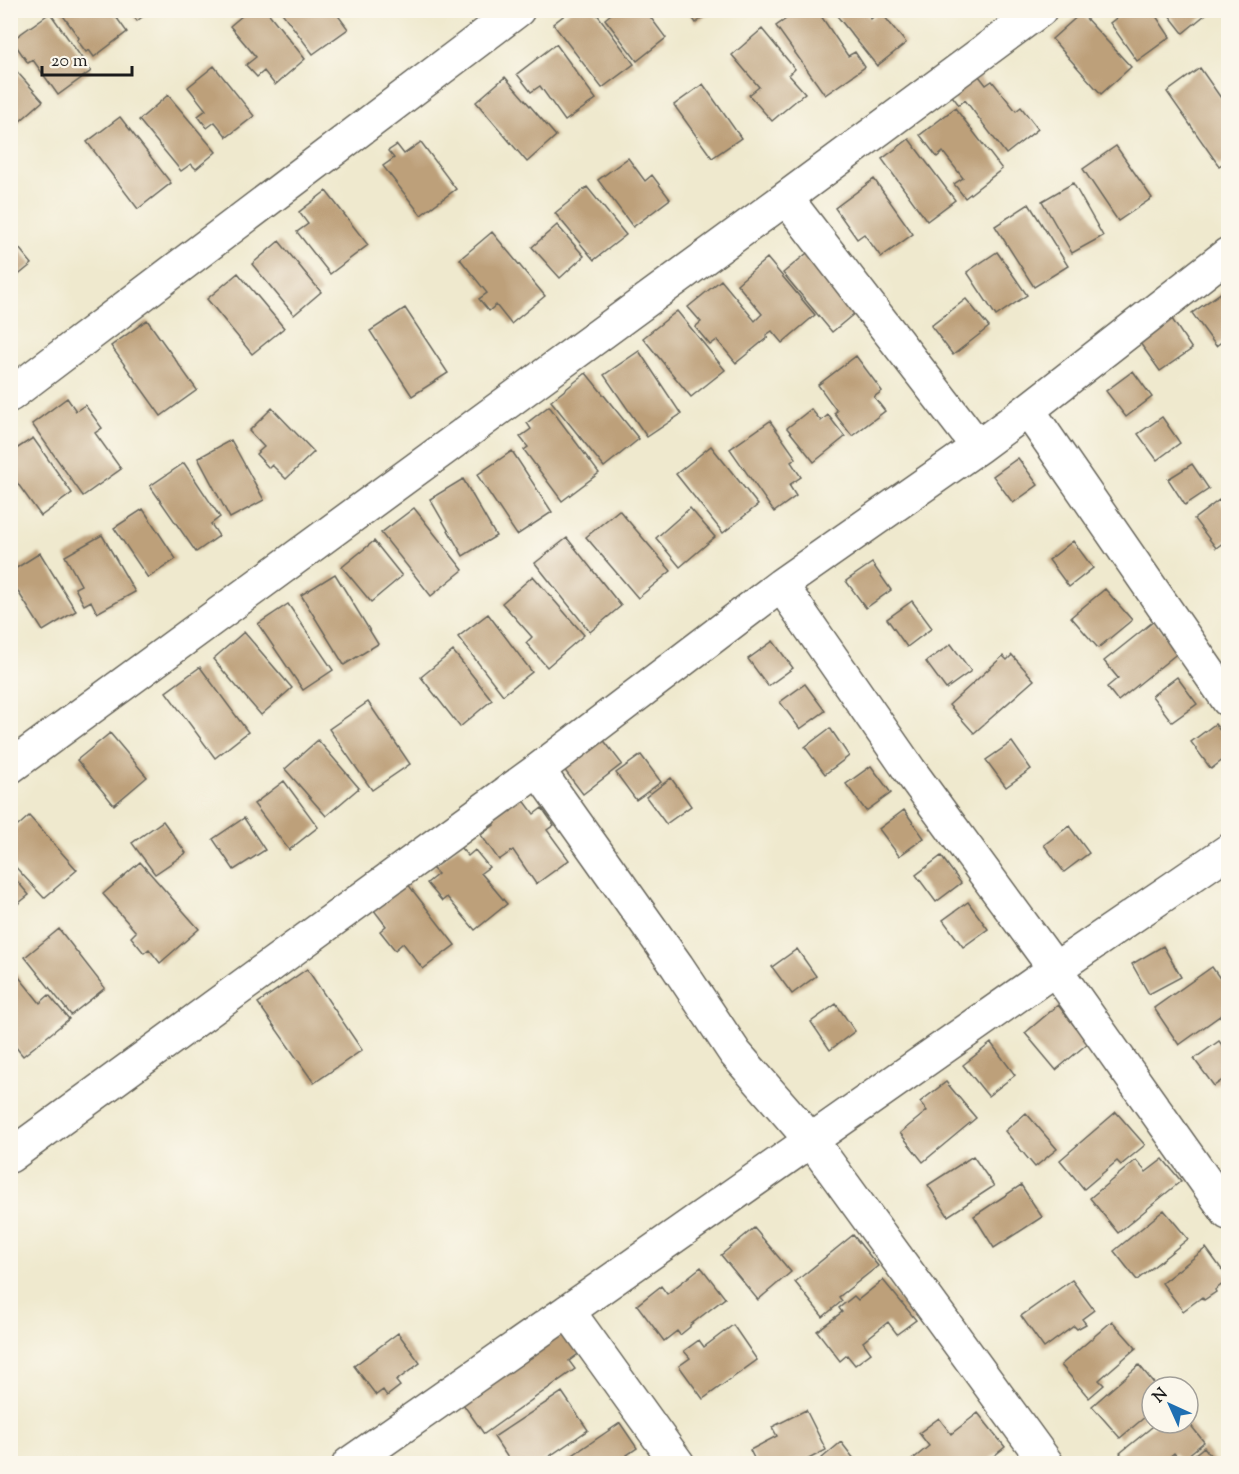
<svg xmlns="http://www.w3.org/2000/svg" width="1239" height="1474" font-family="'Sorts Mill Goudy',serif">
	<rect width="100%" height="100%" fill="#fbf7ec"/>
	<filter id="ink" filterUnits="userSpaceOnUse"><feTurbulence type="fractalNoise" baseFrequency=".0167" numOctaves="2"/><feDisplacementMap in="SourceGraphic" scale="12" xChannelSelector="R" yChannelSelector="G"/><feConvolveMatrix kernelMatrix="1 2 1 2 8 2 1 2 1" color-interpolation-filters="sRGB"/></filter>
	<filter id="wash" filterUnits="userSpaceOnUse"><feTurbulence type="fractalNoise" baseFrequency=".008" numOctaves="4" result="noise"/><feDisplacementMap in="SourceGraphic" scale="24" xChannelSelector="R" yChannelSelector="G"/><feGaussianBlur stdDeviation="1.35" result="paint"/><feColorMatrix in="noise" values="0 0 0 0 0 0 0 0 0 0 0 0 0 0 0 0 0 1.4 0 .05"/><feComposite in="paint" operator="in"/></filter>
	<g filter="url(#wash)">
		<rect width="100%" height="100%" fill="#efe9ce"/>
		<g id="blocks">
			<path fill="#bda07a" d="M59,10h52l16,22 -33,25 -5,-7 -3,2 -9,-12 2,-2z
				M129,10h22l-14,11z
				M249,10h17l39,49 -30,26 -11,-14 -7,6 -11,-12 10,-8 -26,-31z
				M280,10h54l14,19 -35,25z
				M571,10h23l40,54 -32,24 -49,-64z
				M616,10h29l21,28 -29,23 -32,-42z
				M687,10h26l-17,13z
				M799,10h18l31,46 7,-4 10,15 -40,28 -49,-69z
				M846,10h18l7,9 9,-8 26,32 -29,23 -39,-49z
				M1127,10h25l18,27 -33,24 -27,-38z
				M1165,10h46l-28,23z
				M50,13l41,58 -33,24 -25,-35 -5,3 -16,-23z
				M1081,13l50,54 -30,27 -49,-55z
				M762,29l33,40 -6,6 16,18 -33,28 -23,-26 10,-8 -27,-32z
				M556,44l40,55 -31,22 -25,-35 -9,6 -14,-18z
				M10,64l33,37 -32,28 -1,-1z
				M214,66l40,50 -27,21 -12,-15 -8,6 -9,-12 8,-6 -18,-23z
				M972,67l14,18 6,-4 24,30 5,-4 17,22 -32,25 -41,-54 -6,5 -13,-17z
				M1200,68l28,40v52l-9,6 -52,-74z
				M505,77l51,59 -29,26 -51,-60z
				M703,84l38,54 -29,20 -38,-53z
				M168,95l48,57 -20,17 -5,-5 -10,7 -42,-51z
				M955,108l47,61 -37,29 -11,-14 9,-6 -20,-26 -6,5 -17,-22z
				M120,117l51,66 -33,26 -51,-67z
				M909,139l46,61 -28,21 -45,-62z
				M421,142l35,47 -35,26 -38,-49 11,-8 -6,-7 9,-6 7,9z
				M1116,146l36,52 -34,23 -35,-52z
				M628,158l17,23 7,-6 18,24 -37,28 -35,-47z
				M874,179l39,55 -32,23 -17,-23 -7,5 -22,-31z
				M1073,183l30,53 -31,17 -30,-52z
				M587,187l39,48 -32,25 -39,-47z
				M326,191l42,54 -38,29 -33,-42 11,-8 -9,-12z
				M1029,204l39,62 -34,21 -39,-61z
				M557,225l27,31 -24,22 -28,-31z
				M492,232l53,64 -34,28 -15,-19 -7,6 -10,-12 8,-6 -27,-34z
				M10,237l22,27 -22,18z
				M279,241l42,51 -27,23 -42,-51z
				M812,249l49,59 -29,24 -49,-59z
				M997,252l30,43 -31,21 -29,-44z
				M767,258l48,57 -33,28 -10,-12 -6,4 2,2 -32,26 -19,-23 -7,5 -15,-18 6,-5 -13,-15 33,-27 34,41 7,-7 -25,-30z
				M238,273l46,55 -32,26 -45,-55z
				M1228,288v49l-12,9 -24,-33z
				M966,299l23,28 -36,28 -22,-29z
				M405,308l43,65 -36,23 -42,-65z
				M677,311l48,59 -34,27 -48,-59z
				M1168,313l24,36 -32,22 -25,-35z
				M147,320l50,70 -36,26 -50,-70z
				M639,351l42,63 -34,23 -43,-62z
				M856,356l26,35 -8,6 11,14 -33,25 -18,-23 3,-2 -19,-26z
				M1133,371l19,26 -26,20 -20,-26z
				M586,373l53,66 -35,28 -53,-66z
				M67,398l9,13 9,-6 17,23 -7,5 26,36 -38,27 -51,-72z
				M549,406l50,67 -37,28 -38,-51 4,-3 -8,-10 11,-8 -4,-6z
				M272,408l42,44 -28,27 -14,-14 -3,3 -13,-14 8,-7 -15,-16z
				M811,409l10,12 7,-6 17,22 -31,25 -27,-34z
				M1162,417l18,26 -23,17 -19,-26z
				M770,421l26,37 -5,4 10,15 -12,8 7,11 -22,16 -44,-63z
				M33,438l39,55 -31,23 -31,-43v-20z
				M231,440l33,60 -34,18 -32,-60z
				M711,446l47,59 -35,28 -47,-59z
				M512,451l40,61 -35,23 -40,-60z
				M1018,458l20,27 -25,18 -20,-27z
				M184,463l36,54 -9,7 8,12 -23,16 -46,-66z
				M1192,464l17,25 -24,16 -17,-26z
				M463,479l33,57 -33,20 -33,-57z
				M1219,500l9,13v26l-12,9 -22,-29z
				M414,508l49,62 -32,26 -50,-63z
				M690,508l25,29 -35,30 -24,-29z
				M143,509l33,50 -28,19 -34,-50z
				M619,510l52,61 -33,27 -52,-61z
				M102,535l33,57 -38,21 -6,-12 -7,4 -9,-17 6,-3 -16,-29z
				M567,538l54,68 -31,26 -55,-69z
				M374,541l28,35 -31,26 -29,-35z
				M1073,541l20,27 -24,19 -20,-27z
				M40,553l36,58 -33,20 -33,-52v-7z
				M872,563l19,27 -25,18 -20,-27z
				M335,574l43,70 -34,21 -43,-70z
				M533,576l51,59 -37,32 -21,-24 6,-6 -30,-34z
				M1105,589l27,31 -34,28 -27,-31z
				M912,601l20,27 -25,19 -20,-28z
				M288,604l45,66 -30,20 -45,-66z
				M488,614l44,58 -29,23 -45,-58z
				M1154,621l25,31 -61,49 -11,-14 11,-9 -14,-17z
				M244,632l48,56 -31,27 -48,-56z
				M773,641l20,27 -25,18 -20,-27z
				M951,644l20,27 -25,18 -20,-27z
				M453,651l39,49 -32,27 -39,-50z
				M1012,655l22,25 -60,53 -25,-28 54,-49 4,4z
				M200,667l48,65 -33,26 -49,-66z
				M1177,677l20,27 -25,18 -20,-26z
				M805,684l20,27 -25,18 -20,-27z
				M368,702l42,62 -38,26 -43,-61z
				M1215,724l13,17v15l-17,13 -20,-27z
				M830,728l19,28 -24,18 -20,-27z
				M110,733l37,44 -33,28 -37,-45z
				M602,738l20,26 -39,30 -20,-26z
				M318,740l41,48 -33,28 -41,-47z
				M1012,742l19,27 -25,18 -20,-27z
				M641,755l20,27 -25,18 -20,-27z
				M871,766l20,27 -25,18 -20,-27z
				M671,778l20,28 -25,18 -20,-27z
				M284,781l34,46 -29,23 -35,-46z
				M520,795l14,19 8,-6 12,17 -7,5 22,30 -33,24 -23,-34 -14,10 -18,-25 13,-10 -5,-7z
				M904,810l20,28 -25,18 -20,-27z
				M29,816l48,54 -33,28 -34,-37v-28z
				M244,818l21,32 -31,20 -21,-31z
				M163,821l23,32 -31,21 -23,-31z
				M1069,826l20,27 -25,19 -20,-27z
				M459,846l9,10 7,-6 14,17 -8,6 26,31 -32,26 -28,-33 -5,4 -15,-18 11,-9 -6,-6z
				M941,856l20,27 -25,19 -20,-27z
				M140,862l59,67 -39,34 -11,-14 -5,4 -13,-16 5,-5 -33,-38z
				M10,873l19,22 -19,15z
				M407,883l48,62 -32,24 -20,-26 -8,7 -15,-19 6,-5 -13,-17z
				M968,902l20,27 -25,18 -20,-27z
				M59,929l46,59 -34,27 -46,-58z
				M1163,946l18,31 -32,17 -17,-30z
				M797,949l19,27 -24,18 -20,-27z
				M10,966l30,37 9,-8 20,24 -46,37 -13,-16z
				M1212,967l16,23v20l-49,35 -25,-37z
				M307,969l55,81 -48,33 -56,-80z
				M836,1004l19,27 -25,19 -19,-28z
				M1058,1005l30,38 -32,27 -31,-37z
				M1219,1041l9,12v23l-14,10 -20,-27z
				M991,1043l24,32 -27,21 -25,-31z
				M946,1082l30,36 -53,44 -23,-29 27,-22 -7,-9z
				M1116,1112l29,33 -24,20 -4,-4 -33,28 -24,-29z
				M1026,1113l31,36 -22,18 -30,-36z
				M973,1156l21,30 -46,30 -20,-31z
				M1163,1159l18,22 -63,52 -28,-35 46,-38 10,12z
				M1021,1185l21,32 -48,31 -20,-32z
				M1164,1210l24,29 -51,41 -23,-29z
				M754,1228l37,44 -33,28 -37,-45z
				M853,1235l25,31 -39,31 3,4 -19,16 -28,-35z
				M1206,1248l22,30v2l-13,10 1,2 -12,8 -2,-3 -19,14 -21,-28z
				M701,1267l24,31 -35,27v2l-10,8 -3,-4 -13,10 -27,-36 24,-19 6,8z
				M883,1280l33,40 -19,14 -9,-12 -25,20 8,11 -16,12 -8,-10 -7,6 -23,-30 25,-19 -3,-4 15,-12 4,4z
				M1072,1280l22,30 -12,9 4,5 -9,5 -3,-3 -30,22 -23,-32z
				M1112,1321l24,27 -37,32 5,5 -15,13 -28,-33z
				M733,1325l24,35 -54,39 -24,-33 11,-8 -6,-7 15,-11 5,7z
				M565,1328l16,24 -12,9 6,8 -91,65 -28,-40z
				M398,1333l22,30 -24,18 4,5 -13,10 -4,-6 -7,5 -22,-29z
				M1139,1365l18,22h-5v24l-32,27 -28,-32z
				M562,1392l26,38 -50,34h-26l-18,-27z
				M806,1410l20,40 -27,14h-42l-7,-14 27,-14 -5,-9z
				M978,1413l27,34 -21,17h-77l22,-18 -10,-13 20,-15 12,16z
				M620,1423l17,25 -10,7 6,9h-63l-3,-5z
				M1157,1423h32l15,19 -23,19 -7,-8 -13,11h-32l-9,-11z
				M841,1442l17,22h-43z
				M1204,1447l13,17h-34z"/>
		</g>
	</g>
	<g filter="url(#ink)">
		<use href="#blocks" fill-opacity="0" stroke="#66645a" stroke-width="1.5"/>
		<g fill="none" stroke-linecap="round" stroke-linejoin="round">
			<defs>
				<path id="minor" d="M786,198l192,249
					M10,395l508,-385
					M1028,410l200,290
					M781,585l129,186 145,198 173,244
					M10,767l776,-569 254,-188
					M538,770l139,196 58,87 76,87 236,324
					M10,1156l528,-386 243,-185 197,-138 50,-37 200,-156
					M568,1311l110,153
					M349,1464l219,-153 487,-342 173,-118"/>
			</defs>
			<use href="#minor" stroke="#66645a" stroke-width="36"/>
			<use href="#minor" stroke="#fff" stroke-width="33"/>
		</g>
	</g>
	<rect width="1239" height="1474" fill="none" stroke="#fbf7ec" stroke-width="36"/>
	<g transform="translate(1170 1405) rotate(315)"><circle r="28" fill="#fbf7ec" stroke="#a29f99" stroke-width="1.5"/>
	<path d="M0-4.5L10 22L0 15L-10 22Z" fill="#1f6fb2"/>
	<text y="-9" font-size="16" font-weight="bold" text-anchor="middle" fill="#1c1c1c">N</text>
	</g>
	<path d="M42 66v9h90v-9" fill="none" stroke="#1c1c1c" stroke-width="3"/>
	<text x="51" y="66" font-size="18" fill="#1c1c1c" stroke="#fbf7ec" stroke-width="4.5" paint-order="stroke">20 m</text>
</svg>
